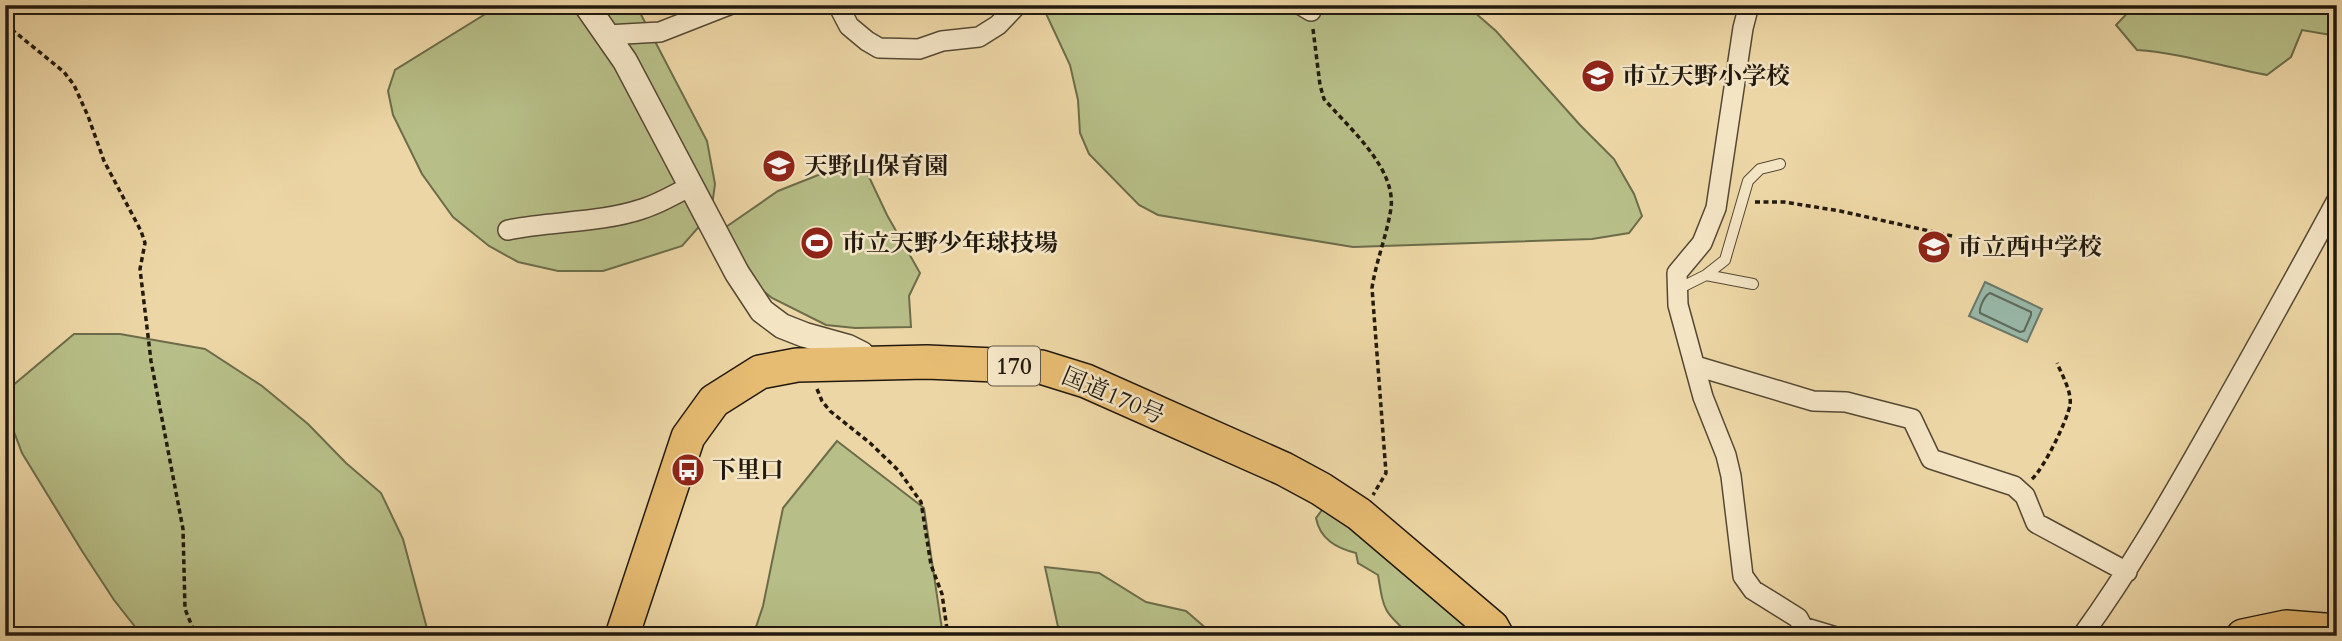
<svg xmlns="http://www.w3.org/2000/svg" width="2342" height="641" font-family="Cardo,'Noto Serif JP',serif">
	<rect width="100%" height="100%" fill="#edd6a5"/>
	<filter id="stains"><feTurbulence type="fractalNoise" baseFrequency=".00286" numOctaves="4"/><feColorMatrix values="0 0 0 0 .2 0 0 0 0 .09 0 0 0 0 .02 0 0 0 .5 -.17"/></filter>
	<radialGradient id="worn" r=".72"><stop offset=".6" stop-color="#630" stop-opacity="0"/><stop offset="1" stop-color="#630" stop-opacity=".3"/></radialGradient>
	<path fill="#b7be87" stroke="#6c6c4b" stroke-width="2" d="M500,5h136l71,136 8,43 -4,29 -29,33 -79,25h-45l-40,-9 -29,-16 -36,-29 -31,-43 -29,-59 -5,-24 7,-21z
		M1042,5h424l30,26 84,94 34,34 20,35 8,22 -13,17 -37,6 -239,8 -195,-32 -19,-10 -50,-51 -9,-21 -2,-33 -8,-35z
		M2135,5h202v31l-35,-6 -11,27 -24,18c-44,-8 -85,-22 -130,-25l-21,-25z
		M851,162h11l25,53 33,58 -11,23 2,31 -56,1 -29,-3 -54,-27 -24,-19 -25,-50 55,-38z
		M74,334h46l85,15 57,37 46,38 38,39 35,30 22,46 26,97h-290l-3,-8 -22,-28 -32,-49 -60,-98 -17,-45v-16z
		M837,441l87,67 19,128h-190l10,-30 20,-98z
		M1325,506l159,130h-73c-28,-25 -27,-25 -33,-61l-20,-12 -2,-10c-20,-5 -36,-14 -40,-35z
		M1045,567l54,6 47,29 40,9 29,25h-155z"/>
	<path fill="#99b9aa" stroke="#69796c" stroke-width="2" d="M1985,282l57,27 -15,33 -58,-26z"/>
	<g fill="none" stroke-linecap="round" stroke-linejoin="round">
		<path stroke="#5e6a5c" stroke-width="2" d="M1990,293l41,19v3l-7,16 -4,1 -40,-19c-1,-6 5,-18 10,-20z"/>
		<defs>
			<path id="service" d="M1706,275l47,9
				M1678,289l28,-14 19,-15 23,-79 12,-12 20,-5"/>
			<path id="minor" d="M838,5l11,21 18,15 12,7 40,1 23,-8 37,-4 19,-12 19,-20
				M1301,5l10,6
				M1749,5l-6,23 -27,180 -14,35 -25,30 1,32 25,92 23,58 5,21 12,100 10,14 45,28 5,9 -2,9
				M607,35l53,-3 69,-27
				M508,230c44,-9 92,-7 134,-21 17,-5 33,-15 49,-23
				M1696,366l117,35 33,1 66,17 19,40 83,27 11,10 11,27 91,49
				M1803,627l30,9
				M2082,636c47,-65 87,-134 126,-203 44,-78 87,-155 129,-233"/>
			<path id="tertiary" d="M586,5l39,56 112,212 25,38 20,15 23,9 43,12 14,7 5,9"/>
			<path id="trunk" d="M622,636l66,-199 26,-36 46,-29 37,-7 130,-3 114,5 45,14 198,88 37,20 38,25 133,113 5,9
				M2243,636l43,-9 51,4"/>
		</defs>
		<use href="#service" stroke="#554934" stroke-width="12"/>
		<use href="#minor" stroke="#554934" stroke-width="22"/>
		<use href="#tertiary" stroke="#554934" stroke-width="27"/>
		<use href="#trunk" stroke="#221a0f" stroke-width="36"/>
		<path stroke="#221a0f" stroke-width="3.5" stroke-dasharray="5 3.5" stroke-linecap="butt" d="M5,24l59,48 10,13 14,31 16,45 37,70 4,12 -5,26 11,92 32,168 2,80 11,27
			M1313,29l7,56 4,14c25,29 72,69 67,109 -4,27 -15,53 -19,80l14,185 -13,22
			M1755,202h29l56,9 112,25
			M817,389l5,12 8,10 40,32 29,28 22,31 10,63 11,29 6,42
			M2032,479c12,-11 35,-58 38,-74 2,-13 -8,-30 -13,-42"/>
		<use href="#service" stroke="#f3e4c4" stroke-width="10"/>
		<use href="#minor" stroke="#f3e4c4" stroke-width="19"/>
		<use href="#tertiary" stroke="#f3e4c4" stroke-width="24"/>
		<use href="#trunk" stroke="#e6bb72" stroke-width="33"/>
	</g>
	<defs>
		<symbol id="school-disc" viewBox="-11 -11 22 22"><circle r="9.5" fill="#8f2418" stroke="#f3e4c4"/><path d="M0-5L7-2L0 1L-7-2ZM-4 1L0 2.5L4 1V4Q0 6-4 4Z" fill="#fff"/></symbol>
		<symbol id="stadium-disc" viewBox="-11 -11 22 22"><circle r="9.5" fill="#8f2418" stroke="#f3e4c4"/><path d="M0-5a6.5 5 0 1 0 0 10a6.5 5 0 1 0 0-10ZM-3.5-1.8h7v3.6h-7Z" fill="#fff"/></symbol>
		<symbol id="bus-disc" viewBox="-11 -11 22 22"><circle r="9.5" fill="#8f2418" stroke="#f3e4c4"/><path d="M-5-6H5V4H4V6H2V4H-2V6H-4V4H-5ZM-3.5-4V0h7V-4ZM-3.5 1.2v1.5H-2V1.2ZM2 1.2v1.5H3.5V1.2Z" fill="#fff"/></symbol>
	</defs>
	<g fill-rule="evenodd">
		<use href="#school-disc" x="1579" y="57" width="38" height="38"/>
		<use href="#school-disc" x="760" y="147" width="38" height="38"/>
		<use href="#stadium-disc" x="798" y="224" width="38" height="38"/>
		<use href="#school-disc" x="1915" y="228" width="38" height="38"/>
		<use href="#bus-disc" x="669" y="451" width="38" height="38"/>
	</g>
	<g text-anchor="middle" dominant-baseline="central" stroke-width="5" stroke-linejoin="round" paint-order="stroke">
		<rect fill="#f3e4c4" stroke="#615745" stroke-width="2" x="988" y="346.5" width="52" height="39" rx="5"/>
		<g font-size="23" font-weight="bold" fill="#221a0f">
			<text x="1014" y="366">170</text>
		</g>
		<g font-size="24" font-weight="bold" fill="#221a0f" stroke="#f3e4c4" text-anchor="start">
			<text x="1622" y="76">市立天野小学校</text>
			<text x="804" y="166">天野山保育園</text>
			<text x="842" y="243">市立天野少年球技場</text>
			<text x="1958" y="247">市立西中学校</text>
			<text x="712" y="470">下里口</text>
		</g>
		<g font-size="24" fill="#221a0f" stroke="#f3e4c4">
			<text transform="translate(1113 396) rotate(23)">国道170号</text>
		</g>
	</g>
	<rect width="2342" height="641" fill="none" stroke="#edd6a5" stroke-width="28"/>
	<rect x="7" y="7" width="2328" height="627" fill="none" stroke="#221a0f" stroke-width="3.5"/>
	<rect x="14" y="14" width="2314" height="613" fill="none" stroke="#221a0f" stroke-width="2"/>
	<rect width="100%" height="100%" filter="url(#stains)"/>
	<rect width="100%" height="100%" fill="url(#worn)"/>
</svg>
